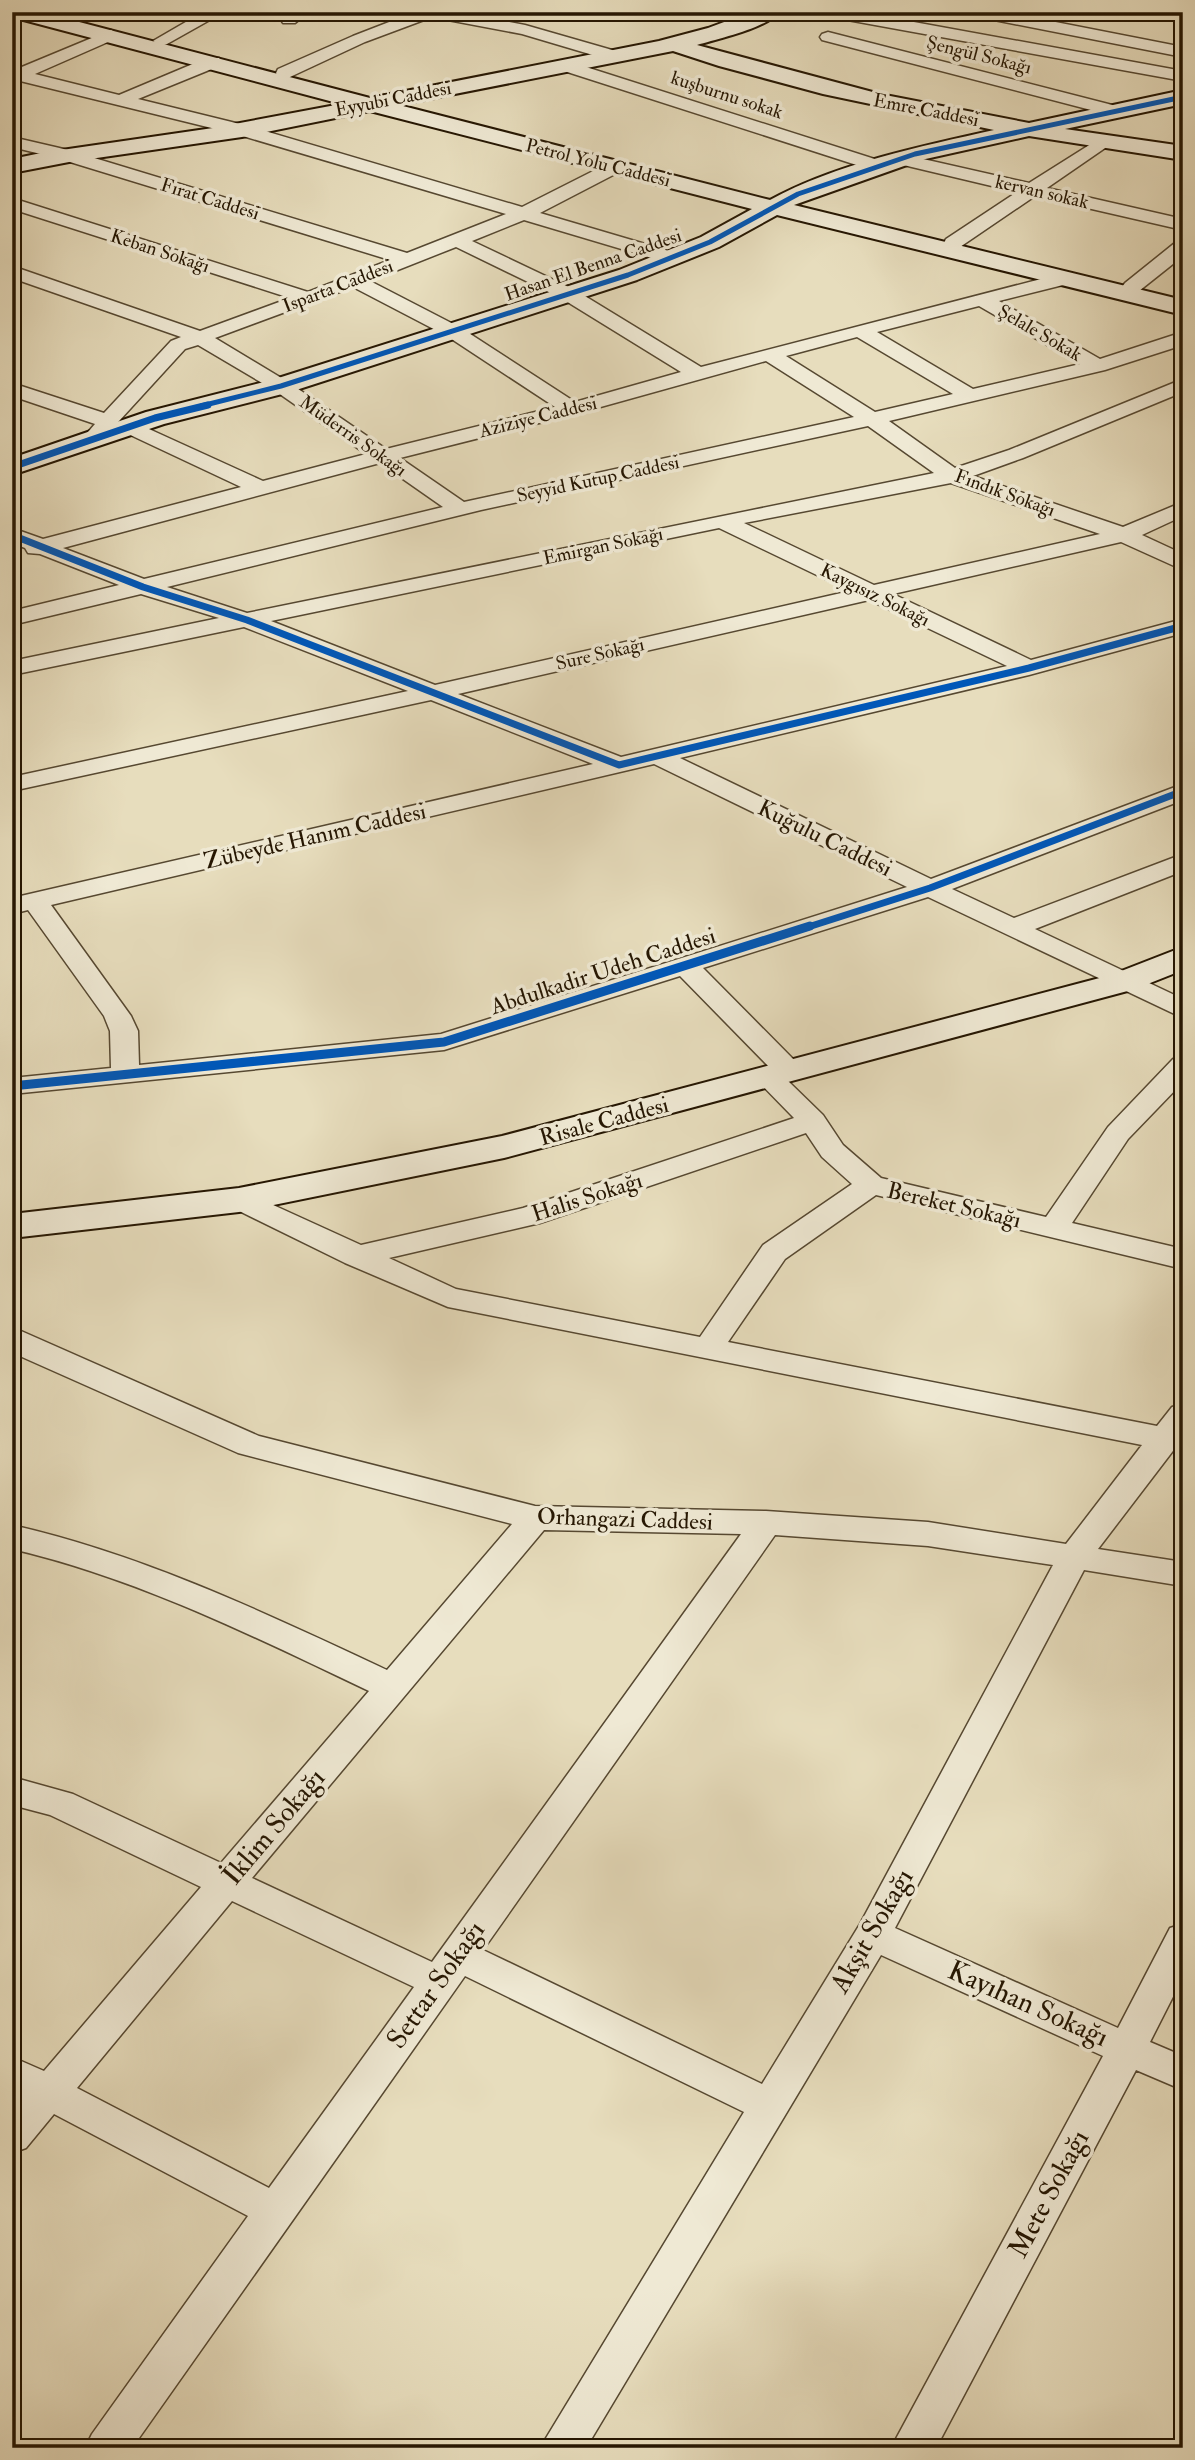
<svg xmlns="http://www.w3.org/2000/svg" width="1195" height="2460" font-family="'IM FELL Double Pica',serif">
	<rect width="100%" height="100%" fill="#e7ddbd"/>
	<filter id="stains"><feTurbulence type="fractalNoise" baseFrequency=".00286" numOctaves="4"/><feColorMatrix values="0 0 0 0 .2 0 0 0 0 .09 0 0 0 0 .02 0 0 0 .5 -.17"/></filter>
	<radialGradient id="worn" r=".72"><stop offset=".6" stop-color="#630" stop-opacity="0"/><stop offset="1" stop-color="#630" stop-opacity=".3"/></radialGradient>
	<g fill="none" stroke-linecap="round" stroke-linejoin="round">
		<defs>
			<path id="street" d="M203,12h21l-57,32 -6,2 -8,-5z
				M289,12h19l-13,11h-12l-2,-3z
				M415,12h43l67,13 94,27 2,4 -8,5 -91,-27 -90,-17 -67,25 -75,35h-12l-2,-4 2,-4 75,-33z
				M823,12h36l324,59v10l-352,-64z
				M971,12h34l178,35v10l-204,-40z
				M111,30l8,5 -2,3 -82,36 84,21 88,-37h12l2,4 -2,4 -81,33 110,27 274,81 85,-43h12l3,4 -3,4 -79,41 139,41 2,4 -2,4h-14l-141,-42 -52,21 103,49 126,77 363,-94 10,6 -3,4 -72,18 101,58 83,-27v13l-78,25 -216,51 66,47 54,-18 174,-71v13l-160,66 -50,18 150,51 60,-25v14l-41,19 41,19v16l-62,-28 -228,52 138,66 152,-41v14l-154,42 -349,83 251,121 252,-95v16l-231,89 62,29 169,-64v17l-148,58 148,70v19l-255,-121 -225,71 97,98 4,6 -4,6 -13,2 36,35 20,30 38,33 165,39 62,-90 65,-68 10,-2v25l-55,57 -56,84 111,26v20l-307,-74 -91,64 -57,83 429,84 15,-19 11,-3 -1,35 -84,110 85,13v24l-99,-16 -189,358 223,100 52,-100 13,-4v53l-33,65 33,14v34l-47,-20 -200,378h-45l212,-392 -222,-101 -295,493h-46l204,-336 -279,-136 -333,472h-47l7,-14 156,-218 -194,-102 -28,34 -14,5v-46l9,-10 -9,-5v-35l32,14 157,-184 -151,-72 -38,-10v-28l61,17 148,69 148,-172c-116,-55 -232,-113 -357,-142v-24c132,30 253,88 375,145l125,-146 -274,-71 -216,-96 -10,-6v-24l247,109 276,70 231,5 162,11 138,22 76,-99 -694,-138 -103,-44 -116,-57 -5,-6 5,-6 10,-3 10,3 112,51 162,-37 271,-90 -39,-40 4,-6 14,-1 -93,-95 -236,74 -432,44v-16l99,-10 -1,-37 -6,-15 -76,-106 -16,4v-16l581,-134 -162,-64 -419,91v-14l396,-86 -164,-64 -232,48v-14l207,-43 -78,-24 -129,31v-14l107,-26 -79,-31 -12,-1 -3,-5 -13,-5v-15l31,11 198,-52 -117,-55 -3,-4 3,-4h14l125,57 103,-27 -92,-64 -76,-45 -13,4 -87,95h-14l-3,-4 14,-16 -83,-28v-13l92,30 67,-72 10,-4 -169,-59v-12l188,65 90,-33 -278,-89v-11l296,94 82,-32 -333,-102 -45,-11v-10l56,13 339,103 99,-39 -270,-80 -224,-55v-11l5,1zM456,247l105,51 120,74 -106,30 -114,-74 -91,-47zM353,287l94,49 108,71 -169,42 -98,-67 -73,-44zM979,306l101,58 -107,25 -96,-57zM857,337l96,57 -78,18 -89,-56zM766,361l88,56 -390,85 -64,-44 179,-45zM868,426l66,47 -687,140 -80,-26 314,-77zM380,463l63,44 -299,72 -81,-31zM951,483l149,51 -226,51 -130,-62zM719,528l131,63 -415,94 -164,-64zM869,600l138,66 -386,91 -163,-63zM654,764l253,123 -466,147 -302,31 -1,-34 -7,-15 -80,-111zM806,1133l16,24 30,27 -89,61 -63,92 -244,-48 -67,-31 151,-35zM544,1530l197,4 -309,428 -180,-84zM775,1535l153,11 125,19 -193,359 -98,160 -279,-134zM232,1901l182,86 -145,201 -192,-100z
				M828,32l292,75 3,4 -9,5 -292,-76 -2,-3 2,-3z
				M564,60l320,102 3,4 -3,4h-12l-314,-101 -2,-4z
				M1102,137l6,1 3,4 -3,4 -61,42 136,31v11l-148,-34 -75,51h-14l-2,-4 2,-4 71,-47 -122,-29 -3,-4 9,-5 128,29z
				M1183,240v16l-44,35h-14l-3,-4 3,-4 51,-41z"/>
			<path id="secondary" d="M12,12h29l329,86 289,-57 49,-13 43,-16h28c-12,16 -62,27 -82,33l183,49 149,29 154,-33v14l-118,25 118,17v14l-154,-24 -108,24 -127,45 389,95v15l-406,-100 -58,32 -82,33 -347,112 -126,32 -152,51v-17l134,-46 126,-32 347,-110 82,-33 51,-28 -382,-98 -128,26 -173,25 -57,11v-14l29,-6 172,-25 128,-24 -329,-87zM673,51l46,15 104,28 171,36c-72,16 -159,34 -224,70l-371,-95z
				M1183,947v23l-48,19 -631,169 -265,54 -227,26v-24l227,-26 263,-52 609,-161z"/>
		</defs>
		<use href="#street" stroke="#564831" stroke-width="3"/>
		<use href="#secondary" stroke="#251602" stroke-width="4"/>
		<use href="#street" fill="#efe9d4" fill-rule="evenodd"/>
		<use href="#secondary" fill="#efe9d4" fill-rule="evenodd"/>
		<defs>
			<path id="cycleway-far2" d="M201,406l80,-20 347,-111 82,-33 88,-48 117,-40 268,-57"/>
			<path id="cycleway-far1" d="M12,467l143,-49 53,-13
				M12,535l131,52 104,33 372,145 410,-97 154,-42
				M805,928l125,-40 253,-97"/>
			<path id="cycleway" d="M12,1086l432,-44 366,-116"/>
		</defs>
		<use href="#cycleway-far2" stroke="#efe9d4" stroke-width="8"/>
		<use href="#cycleway-far1" stroke="#efe9d4" stroke-width="10"/>
		<use href="#cycleway" stroke="#efe9d4" stroke-width="13"/>
		<use href="#cycleway-far2" stroke="#0057b8" stroke-width="5"/>
		<use href="#cycleway-far1" stroke="#0057b8" stroke-width="7"/>
		<use href="#cycleway" stroke="#0057b8" stroke-width="9"/>
	</g>
	<g text-anchor="middle" dominant-baseline="central" stroke-width="7" stroke-linejoin="round" paint-order="stroke">
		<g font-size="19" fill="#251602" stroke="#efe9d4">
			<text transform="translate(979 55) rotate(14)">Şengül Sokağı</text>
			<text transform="translate(727 95) rotate(18)">kuşburnu sokak</text>
			<text transform="translate(393 99) rotate(-11)">Eyyubi Caddesi</text>
			<text transform="translate(926 110) rotate(11)">Emre Caddesi</text>
			<text transform="translate(598 163) rotate(14)">Petrol Yolu Caddesi</text>
			<text transform="translate(1042 192) rotate(13)">kervan sokak</text>
			<text transform="translate(210 199) rotate(17)">Fırat Caddesi</text>
			<text transform="translate(160 251) rotate(18)">Keban Sokağı</text>
			<text transform="translate(593 265) rotate(-19)">Hasan El Benna Caddesi</text>
			<text transform="translate(338 286) rotate(-21)">Isparta Caddesi</text>
			<text transform="translate(1040 333) rotate(30)">Şelale Sokak</text>
			<text transform="translate(538 417) rotate(-14)">Aziziye Caddesi</text>
			<text transform="translate(353 436) rotate(35)">Müderris Sokağı</text>
			<text transform="translate(598 479) rotate(-12)">Seyyid Kutup Caddesi</text>
			<text transform="translate(1005 493) rotate(20)">Fındık Sokağı</text>
			<text transform="translate(603 546) rotate(-12)">Emirgan Sokağı</text>
			<text transform="translate(875 595) rotate(26)">Kaygısız Sokağı</text>
			<text transform="translate(600 654) rotate(-13)">Sure Sokağı</text>
		</g>
		<g font-size="23" fill="#251602" stroke="#efe9d4">
			<text transform="translate(315 836) rotate(-13)">Zübeyde Hanım Caddesi</text>
			<text transform="translate(825 838) rotate(26)">Kuğulu Caddesi</text>
			<text transform="translate(603 971) rotate(-18)">Abdulkadir Udeh Caddesi</text>
			<text transform="translate(604 1121) rotate(-15)">Risale Caddesi</text>
			<text transform="translate(587 1197) rotate(-18)">Halis Sokağı</text>
			<text transform="translate(954 1205) rotate(13)">Bereket Sokağı</text>
			<text transform="translate(625 1519) rotate(2)">Orhangazi Caddesi</text>
		</g>
		<g font-size="28" fill="#251602" stroke="#efe9d4">
			<text transform="translate(274 1827) rotate(-50)">İklim Sokağı</text>
			<text transform="translate(872 1931) rotate(-60)">Akşit Sokağı</text>
			<text transform="translate(436 1985) rotate(-55)">Settar Sokağı</text>
			<text transform="translate(1028 2004) rotate(24)">Kayıhan Sokağı</text>
			<text transform="translate(1049 2194) rotate(-62)">Mete Sokağı</text>
		</g>
	</g>
	<rect width="1195" height="2460" fill="none" stroke="#e7ddbd" stroke-width="42"/>
	<rect x="14" y="14" width="1167" height="2432" fill="none" stroke="#251602" stroke-width="3.5"/>
	<rect x="21" y="21" width="1153" height="2418" fill="none" stroke="#251602" stroke-width="2"/>
	<rect width="100%" height="100%" filter="url(#stains)"/>
	<rect width="100%" height="100%" fill="url(#worn)"/>
</svg>
